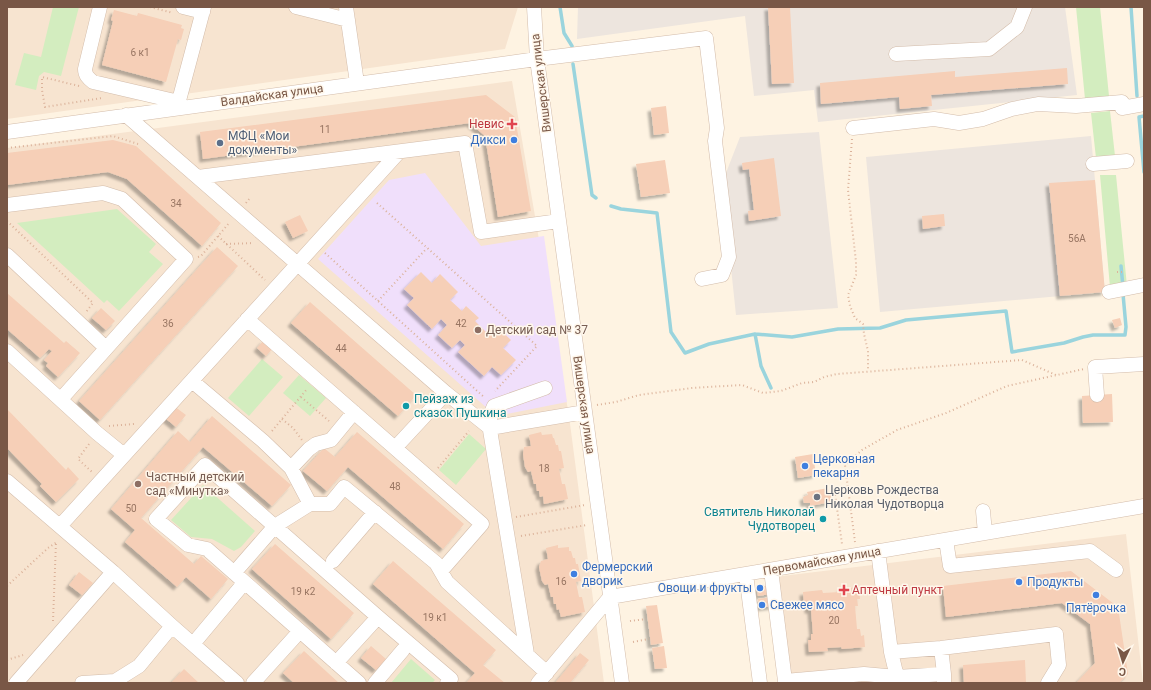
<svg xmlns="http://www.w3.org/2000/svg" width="1151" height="690" font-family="Roboto,sans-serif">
	<defs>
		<filter id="shadow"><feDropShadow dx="-3.5" dy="3.5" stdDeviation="1" flood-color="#0004"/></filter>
	</defs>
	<rect width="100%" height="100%" fill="#fef3e2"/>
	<path fill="#f7e4d0" d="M7,7h511l-13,42 -498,70z
		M512,81l57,335 35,267h-597v-535z
		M1126,534l17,149h-364l-13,-105z"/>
	<path fill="#ede5de" d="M578,7h487l12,88 -259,27 -4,-32 -60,6 -9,-80 -168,23z
		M819,132l19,176 -102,7 -14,-132 18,-46z
		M1091,136l14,156 -225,20 -14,-155z"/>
	<path fill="#f0dffb" d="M425,173l56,73 63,-10 23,166 -71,14 -178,-157 71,-79z"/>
	<path fill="#d3edbf" d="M53,7h26l-18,69 -17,-4 -5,4 -3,14 -21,-5 9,-32 17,4z
		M1076,7h24l9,89 -24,3z
		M1110,111l5,45 -19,2 -5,-45z
		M1100,175h16l11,111 -17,1z
		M117,209l39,35 -7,8 14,12 -44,47 -12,-11 -3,3 -87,-80z
		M262,359l21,18 -34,39 -21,-18z
		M299,375l27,23 -16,18 -27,-23z
		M469,434l17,15 -30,36 -17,-15z
		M203,485l52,46 -14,16 -7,4 -22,-12 -21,-2 -20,-17z
		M411,659l24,21 -3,3h-41z"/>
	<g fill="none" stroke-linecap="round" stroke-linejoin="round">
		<path stroke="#9ad4dd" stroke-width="3.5" d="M560,7l4,26 8,13
			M1131,7l6,89
			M573,64l19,131 4,3
			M1144,116l-5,1 5,55
			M611,206l10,3 36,4 14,119 14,21 24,-9 46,-10 37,3 46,-8 42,-1 26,-8 100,-9 6,41 52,-9 19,-6 10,-2h32l1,-8 -3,-33
			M1121,266l2,21
			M755,334l6,32 10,22"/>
	</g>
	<path fill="#f6cfb7" filter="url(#shadow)" d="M768,7h22l4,76 -22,1z
		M114,10l23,6 1,-3 44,12 -1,3 3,1 -3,11 -3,-1 -12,43 -64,-17 11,-44 -2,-1z
		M1067,68l1,16 -137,11 1,11 -32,3 -1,-12 -78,7 -1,-21 135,-12v6z
		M486,95l29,22 16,94 -33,6 -13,-81 -15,-13 -267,36 -3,-27z
		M666,106l3,27 -15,2 -3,-27z
		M113,140l23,6 85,77 -19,23 -75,-67 -19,-7 -101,13v-32z
		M774,158l7,58 -32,5 -1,-10 6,-1 -5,-41 -6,1 -1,-7z
		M665,160l5,33 -29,4 -5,-33z
		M1095,180l10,112 -45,4 -11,-113z
		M944,214l1,12 -22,3 -1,-13z
		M300,215l8,16 -15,7 -8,-16z
		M217,247l21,19 -138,154 -21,-19z
		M421,272l11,11 8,-9 18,18 -8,8 12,11 4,-5 13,12 -4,3 12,12 8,-8 16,15 -8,8 13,12 -15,15 -9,-8 -8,9 -26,-24 7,-7 -5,-5 -8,8 -14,-13 9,-10 -6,-6 -9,10 -25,-24 7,-7 -10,-9z
		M7,293l57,50 2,-2 14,12 -22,24 -12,-11 2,-3 -4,-3 8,-9 -3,-2 -9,9 -33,-29z
		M310,302l106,93 -18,21 -107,-93z
		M101,308l14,13 -9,9 -14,-12z
		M1120,318l2,7 -7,3 -3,-8z
		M264,340l9,8 -7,8 -9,-8z
		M1112,394l1,28 -30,1 -1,-27z
		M174,406l12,9 -10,12 -11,-9z
		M7,409l59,61 2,-3 11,12 -23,23 -16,-16 2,-2 -35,-36z
		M212,416l79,69 -19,21 -69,-59 -62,71 53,46 7,-8 27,23 -17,20 -25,-22 -9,10 -52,-45 10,-12 -24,-21 67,-78 12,11z
		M357,432l107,92 -21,25 -95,-82 -21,24 -24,-20 21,-23 11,9z
		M541,432l1,3 10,-1 1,4h1l2,7h2l1,6h2l3,17 -5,1 3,15h3l3,15 -24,5 -1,-8 -3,1 -1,-6h-2l-1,-7h-2l-3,-13 -3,1 -3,-5 -2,-13 1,-7 7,-1 -2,-11z
		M813,454l3,21 -18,3 -3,-21z
		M828,488l1,5 2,-1 1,5 -2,1 1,4 -21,4v-3h-6l-1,-6 5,-2 -1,-3z
		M275,544l79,69 -23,26 -79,-70z
		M558,545v3l11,-1v4h2l2,7h2l1,6h2l3,17 -5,1 3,15h3l3,15 -24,5 -2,-8 -2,1 -1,-6h-2l-1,-7h-2l-3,-13 -3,1 -3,-4 -3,-14 2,-6 7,-2 -2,-11z
		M393,561l103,89 -13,15 22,18h-39l9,-10 -102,-89z
		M1071,571l47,36 10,67 -9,9h-43l19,-20 -5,-39 -28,-21 -116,14 -3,-31z
		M79,572l14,11 -11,12 -13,-10z
		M771,585l1,9 -14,2 -1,-9z
		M859,587l1,12h-3l1,7h-3l2,23h3l1,7 3,-1 1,12 -23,2 -1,-2 -14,1 1,3 -19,1 -1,-12h3v-6h2l-2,-24h-3v-6h-4l-1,-12 19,-2 1,3 17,-1v-3z
		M772,597l2,9 -15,2 -1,-9z
		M657,605l6,38 -12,2 -5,-39z
		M371,646l15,13 -10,11 -15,-12z
		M664,646l3,22 -12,1 -3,-21z
		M304,651l35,32h-45l-11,-10z
		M580,653l9,7 -19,23h-15z
		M1025,660l1,23h-62l-1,-18z
		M184,669l15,14h-28z"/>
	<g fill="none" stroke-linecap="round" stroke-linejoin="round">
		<defs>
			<path id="minor" d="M100,7l-15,62c0,6 3,9 8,13l86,20
				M183,7l20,5
				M296,7l52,13
				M346,7l11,76
				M534,7l3,52 85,624
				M896,54l93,-5 28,-22 8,-20
				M177,108l27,-101
				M1122,108l22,-4
				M126,115l320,278 44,35 95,-16
				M853,128l81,-9 25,4 24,-4 29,-10 26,-5 38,2 46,-4
				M7,132l530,-73 169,-21 11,90 -2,13 14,116 -7,18 -20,4
				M1093,164l34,-3
				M198,177l267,-34 16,89 78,-11
				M7,205l96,-12 19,6 64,60 -125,140
				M7,255l99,93
				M1109,292l35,-7
				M247,319l235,205 -41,47
				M7,351l90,82 27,22
				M192,381l71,60 28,27 19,36
				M1097,395l-2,-28 49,-3
				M395,448l51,-55
				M291,468l18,-19 7,-5 15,-4 23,-28
				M7,481l106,91 59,54 65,57
				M983,511l2,22
				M60,526l339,-374
				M946,540l4,26 140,-15 26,19
				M878,551l13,101 6,25 47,-3v9
				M333,561l42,-49
				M771,570l14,111 79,-7 33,3
				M234,573l41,-47 35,-22h20l14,-17 92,76 11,19 100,91
				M746,574l14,109
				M193,644l51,-61
				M941,648l3,26
				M891,652l50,-4 115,-14 3,31 -11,18
				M527,654l-38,-230 2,-11 3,-7 51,-18
				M336,663l42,-46
				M16,683l97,-111
				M82,683l33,-2 24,-15 33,-40
				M253,683l47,-52
				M359,683l-152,-134 -19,-4 -32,-26 49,-54 173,152 73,62 -4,4
				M375,683l28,-33
				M538,683l72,-86 534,-91"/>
		</defs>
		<use href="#minor" stroke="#d3bcaa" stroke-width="15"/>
		<path stroke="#dbb29a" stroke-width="2" stroke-dasharray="1 3" stroke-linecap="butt" d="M150,7l23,6
			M79,86l-37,-9v13l3,17 57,-9
			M852,139l-4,51 8,72v13l-8,20 2,11 5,12 8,6 1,10 4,17v20
			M7,148l106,-12 25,8
			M246,203l4,-5
			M377,203l160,143 -42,45
			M7,221l86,82 -7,9
			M218,236l47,44
			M226,244l28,-1
			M325,253l160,145
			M198,257l3,-1 29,-34
			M1117,272h6
			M378,301l49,-53
			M301,397l28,24
			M597,405l19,-3 23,-7 53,-7 50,-3 21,8 18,-2 21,-8 12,-1 10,-5 13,-3 185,-14 34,15
			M282,419l11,9 9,12
			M109,426l25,-2
			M272,431l35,-42
			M89,444l-11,15 14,13
			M438,468l31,-37
			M832,495l3,-1 7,50
			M516,517l69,-12
			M521,536l66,-11
			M855,542l-10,-77 17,-15 35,-20 49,-17 61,-27 77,-17
			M7,586l41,-38 9,-6
			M53,621l3,-79
			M630,621l16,-2
			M633,642l16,-3
			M7,660l16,-5"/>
		<use href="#minor" stroke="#fff" stroke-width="14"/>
	</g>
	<g fill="#e0444e" stroke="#fff7eb" stroke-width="1.5">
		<path d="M510 118h4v4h4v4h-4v4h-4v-4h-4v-4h4z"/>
		<path d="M842 584h4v4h4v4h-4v4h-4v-4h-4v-4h4z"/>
	</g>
	<g fill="#3f7fe0" stroke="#fff7eb" stroke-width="1.5">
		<circle cx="514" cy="140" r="4"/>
		<circle cx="805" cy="466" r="4"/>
		<circle cx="574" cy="574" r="4"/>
		<circle cx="1019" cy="582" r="4"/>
		<circle cx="760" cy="588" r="4"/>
		<circle cx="1096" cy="595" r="4"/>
		<circle cx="762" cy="605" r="4"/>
	</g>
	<circle fill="#5c6f8a" stroke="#fff7eb" stroke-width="1.5" cx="220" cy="143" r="4"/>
	<g fill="#8d6e63" stroke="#fff7eb" stroke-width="1.5">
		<circle cx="478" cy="330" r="4"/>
		<circle cx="138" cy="484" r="4"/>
	</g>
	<g fill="#0f9aa8" stroke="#fff7eb" stroke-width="1.5">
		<circle cx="406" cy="406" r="4"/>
		<circle cx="823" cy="519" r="4"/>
	</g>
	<circle fill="#6b7280" stroke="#fff7eb" stroke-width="1.5" cx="817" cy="497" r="4"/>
	<g text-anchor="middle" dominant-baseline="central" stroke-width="3" stroke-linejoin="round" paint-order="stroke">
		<g font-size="10" fill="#987562">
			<text x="140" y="52">6 к1</text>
			<text x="325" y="129">11</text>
			<text x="176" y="203">34</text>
			<text x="1077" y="238">56А</text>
			<text x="168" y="323">36</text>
			<text x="461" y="323">42</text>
			<text x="341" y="348">44</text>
			<text x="544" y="468">18</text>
			<text x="395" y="486">48</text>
			<text x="131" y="508">50</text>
			<text x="561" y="581">16</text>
			<text x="303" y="591">19 к2</text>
			<text x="435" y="617">19 к1</text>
			<text x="834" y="620">20</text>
		</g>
		<g font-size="12" fill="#795746" stroke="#fff7eb">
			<text transform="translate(541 83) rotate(-97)">Вишерская улица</text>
			<text transform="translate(272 95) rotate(-8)">Валдайская улица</text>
			<text transform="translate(584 405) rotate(82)">Вишерская улица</text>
			<text transform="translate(822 561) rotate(-10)">Первомайская улица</text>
		</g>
		<g font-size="12" fill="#be3a42" stroke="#fff7eb" text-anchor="end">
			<text x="504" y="124">Невис</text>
			<text x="852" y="590" text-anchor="start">Аптечный пункт</text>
		</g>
		<g font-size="12" fill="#4e5e75" stroke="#fff7eb" text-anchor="start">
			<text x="228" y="136">МФЦ «Мои<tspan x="228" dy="14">документы»</tspan></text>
		</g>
		<g font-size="12" fill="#366cbe" stroke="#fff7eb" text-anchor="start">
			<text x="506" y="140" text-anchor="end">Дикси</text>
			<text x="813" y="459">Церковная<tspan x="813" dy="14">пекарня</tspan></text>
			<text x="582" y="567">Фермерский<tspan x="582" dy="14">дворик</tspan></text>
			<text x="1027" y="582">Продукты</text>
			<text x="752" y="588" text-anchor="end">Овощи и фрукты</text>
			<text x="770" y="605">Свежее мясо</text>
			<text x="1096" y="608" text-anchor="middle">Пятёрочка</text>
		</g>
		<g font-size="12" fill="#785e54" stroke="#fff7eb" text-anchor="start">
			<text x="486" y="330">Детский сад № 37</text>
			<text x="146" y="477">Частный детский<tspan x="146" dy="14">сад «Минутка»</tspan></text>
		</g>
		<g font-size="12" fill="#0d838f" stroke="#fff7eb" text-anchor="start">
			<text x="414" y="399">Пейзаж из<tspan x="414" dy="14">сказок Пушкина</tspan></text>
			<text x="815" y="512" text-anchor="end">Святитель Николай<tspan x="815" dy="14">Чудотворец</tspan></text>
		</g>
		<g font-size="12" fill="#5b616d" stroke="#fff7eb" text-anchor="start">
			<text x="825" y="490">Церковь Рождества<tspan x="825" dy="14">Николая Чудотворца</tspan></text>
		</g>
	</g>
	<rect width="1151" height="690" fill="none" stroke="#795746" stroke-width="16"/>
	<g transform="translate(1123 662) rotate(184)" stroke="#fff7eb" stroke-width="3" paint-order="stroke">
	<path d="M0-3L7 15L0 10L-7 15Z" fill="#795746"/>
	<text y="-6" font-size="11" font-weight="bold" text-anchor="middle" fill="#795746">С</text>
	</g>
</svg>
